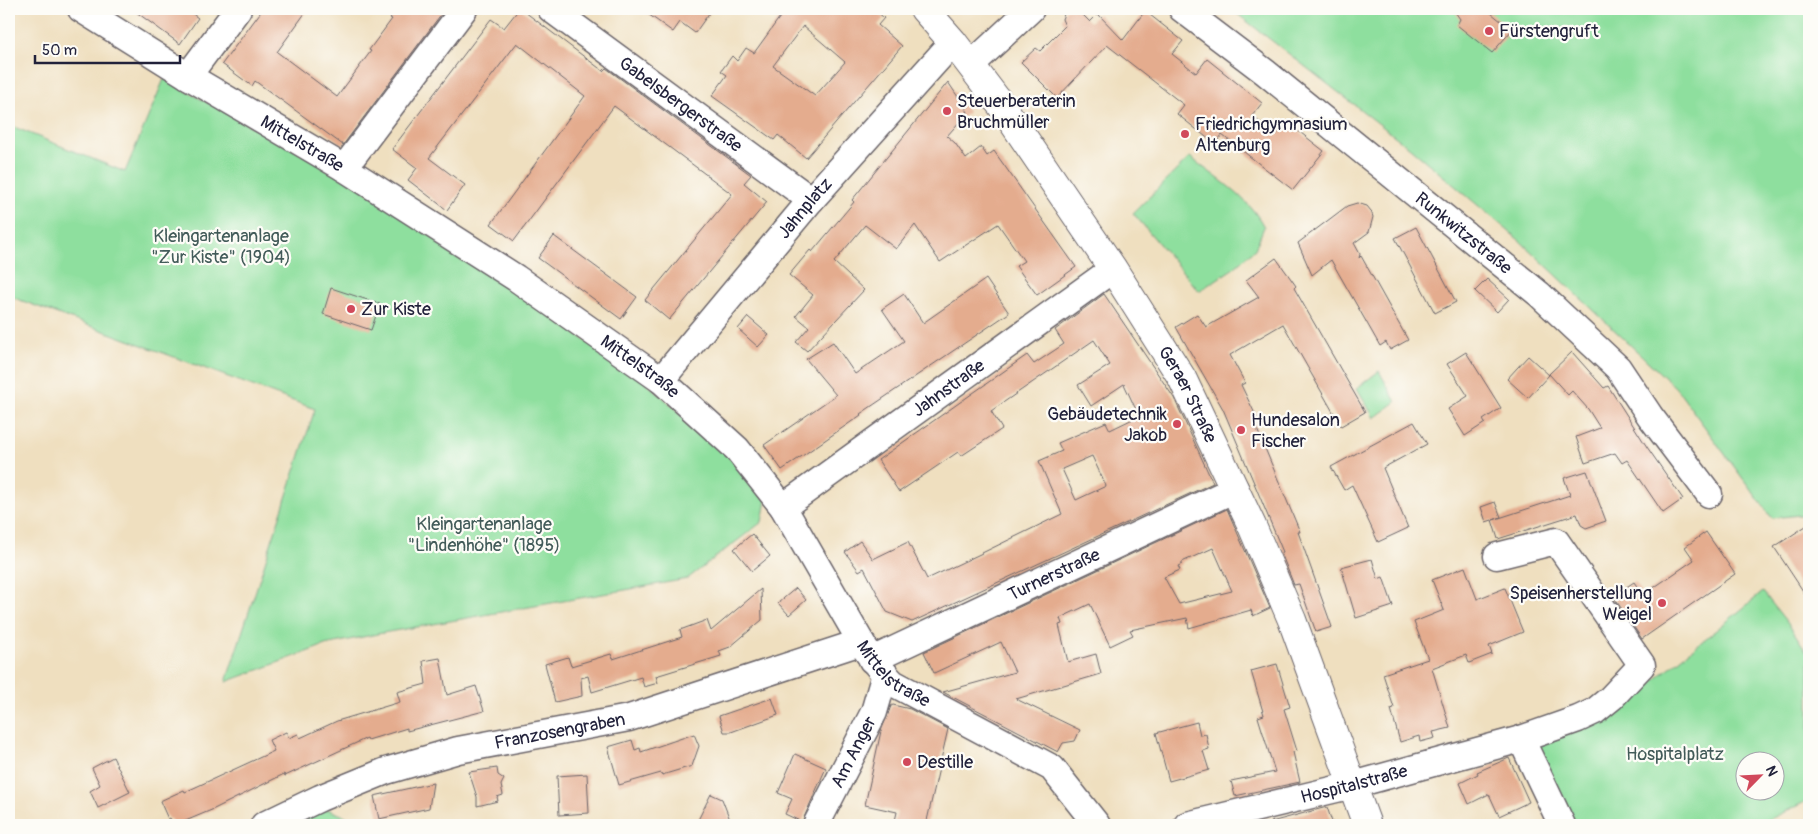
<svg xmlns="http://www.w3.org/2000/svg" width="1818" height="834" font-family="Pangolin,sans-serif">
	<rect width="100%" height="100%" fill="#fdfcf7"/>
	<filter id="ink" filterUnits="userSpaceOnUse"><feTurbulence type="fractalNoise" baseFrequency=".02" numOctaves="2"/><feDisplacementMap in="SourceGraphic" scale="10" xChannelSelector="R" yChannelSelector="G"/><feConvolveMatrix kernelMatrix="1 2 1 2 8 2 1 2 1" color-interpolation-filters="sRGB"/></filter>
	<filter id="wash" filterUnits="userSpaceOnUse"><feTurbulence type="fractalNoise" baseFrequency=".0096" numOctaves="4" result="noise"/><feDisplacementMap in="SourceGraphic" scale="20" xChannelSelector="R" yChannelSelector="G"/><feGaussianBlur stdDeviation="1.12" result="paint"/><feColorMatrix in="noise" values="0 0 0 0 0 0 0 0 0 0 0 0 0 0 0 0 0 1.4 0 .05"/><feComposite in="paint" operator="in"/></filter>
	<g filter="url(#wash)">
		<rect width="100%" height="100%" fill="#efdfbf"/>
		<path fill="#8edf9e" stroke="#58806c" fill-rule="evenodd" d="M1231,9h578v505l-37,4 -96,-130 -157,-148 -109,-92z
			M164,79l180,98 297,201 98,87 27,35 -4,22 -75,57 -310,55 -52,11 -99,37 89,-273 -306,-113v-171l116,47z
			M1190,157c26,21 59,40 74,70l-9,22 -21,19 -35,23 -66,-78z
			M1379,371l17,31 -22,16 -17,-30z
			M1763,592l26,33 20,30v145l-51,25h-185l-37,-80 41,-14 33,-15zM1746,762h30v30h-30z
			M327,809l32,13 30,3h-97z"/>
		<g id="blocks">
			<path fill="#e4ac8e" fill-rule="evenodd" d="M132,9h54l12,9 -18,26z
				M263,9h45l-31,43 60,45 34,-46 -2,-1 23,-31 -2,-1 7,-9h48l-102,136 -88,-64 -3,5 -30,-22z
				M519,9h2l82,62 3,-3 145,107 -7,8 23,19 -98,118 -24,-20 87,-106 -118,-88 -100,135 -23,-17 94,-128 -68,-53 -88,115 36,27 -18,25 -39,-30 9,-12 -25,-19 99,-130 13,9z
				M641,9h71l-17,24 -15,-11 -7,10z
				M783,9h91l10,9 -6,7 24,21 -96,112 -28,-23 -4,5 -62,-44 15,-21 -6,-4 11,-15 5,5 9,-13 8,5 31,-43zM803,26l42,36 -30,34 -42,-30z
				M1066,9h11l13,13 8,-8 25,26 22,-29 38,30 -11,13 24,19 11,-14 55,44 -10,13 24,19 11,-13 37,29 -31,39 -71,-55 -7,9 -38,-30 7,-9 -77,-60 -50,53 -36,-36 15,-14 4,3 25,-25 -3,-7z
				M1453,9h33l26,21 -20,23 -35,-28 3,-6z
				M948,82l20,30 -21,24 8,7 11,16 15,-12 6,9 7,-5 82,116 -39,28 -21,-29 8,-5 -26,-37 -58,38 -25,-37 -19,24 -31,-24 -31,37 30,28 -57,61 -11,-9 13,-15 -13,-11 17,-21 -24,-20 21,-25 2,2 42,-50 -2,-2z
				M1357,203l10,3 4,5 2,6 -4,15 -15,11 6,11 -1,4 2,-2 47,84 -18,10 -4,-8 -6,4 -49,-86 -19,15 -14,-32 49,-37z
				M1416,227l40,75 -21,11 -40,-75z
				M554,236l83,61 -16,22 -83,-61z
				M1276,258l20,28 -2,2 71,124 -24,14 -58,-102 -53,31 15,28 -4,2 17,35 -4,2 46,110h-2l34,95 -16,5 -17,-48 -5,1 -13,-32 2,-1 -60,-143 -47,-82 21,-13 9,13 53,-30 -13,-17z
				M986,279l23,34 -149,101 1,1 -79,55 -18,-25 72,-50 -30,-36 27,-17 22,32 49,-33 -22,-32 22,-15 19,29z
				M1487,279l22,20 -12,13 -22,-21z
				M331,288l49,16 -9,26 -48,-16z
				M1104,294l70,104 39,85 -301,139 -25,-10 -23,-44 -5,3 -14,-19 15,-11 13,18 35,-17 19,37 53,-25 82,-40 -23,-53 23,-10 -4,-8 48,-21 4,8 29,-14 -15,-32 -33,22 -13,-21 32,-20 -16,-25 -103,71 11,18 -41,27 -3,-4 -59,40 -21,-32 149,-105 7,9 30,-20 -9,-14zM1092,456l14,30 -30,14 -14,-31z
				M748,317l21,18 -11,12 -20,-18z
				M1466,352l35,56 -18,12 2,3 -20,13 -17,-27 20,-13 -21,-32z
				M1572,352l32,36 4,-2 39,61 36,52 -20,14 -36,-53 -5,3 -7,-10 -30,10 -9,-26 24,-9 -12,-19 -16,-18 -4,4 -19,-21z
				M1528,356l21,19 -21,23 -21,-19z
				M1414,422l13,22 -44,24 25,60 -30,14 -26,-57 -8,5 -13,-23z
				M1587,471l19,50 -20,7 -5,-3 -4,-11 -79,25 -6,-19 -6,2 -5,-15 14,-5 6,15 -8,3 77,-25 -6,-17z
				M1227,509l43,99 -17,8 -2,-6 -62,18 -2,-10 -57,12 3,5 -23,11 -20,-42 -30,14 2,6 -3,1 9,37 28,-8 5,20 -85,25 64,31 -5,11 -12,2 -5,9 -115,-60 72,-20 -14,-30 -67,31 -10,-21zM1213,548l19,43 -53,13 -15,-27 16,-7 -2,-4 4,-2v-2z
				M1809,524v76l-35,-53z
				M1706,532l29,42 -93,65 -29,-43 21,-14 9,13 51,-35 -9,-13z
				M752,534l18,22 -18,15 -18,-22z
				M1372,559l6,20 5,-2 10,29 -37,12 -15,-51z
				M1465,567l12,32 28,-11 18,44 -34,14 3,8 -23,9 -3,-8 -34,13 18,60 -17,4 2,6 -15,4 -1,-6 -19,6 -9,-33 3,-1 -11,-34 45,-15 -14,-37 30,-12 -12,-30z
				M796,588l10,12 -17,15 -11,-12z
				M761,589l1,31 -32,27 -11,4 2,5 -65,20 2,7 -14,4 -3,-10 -49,15 -4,-16 -7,2 1,18 -27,6 -10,-38 23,-7 3,9 40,-12 2,5 69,-22 -2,-7 27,-10 4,11z
				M440,658l7,37 29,-9 8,25 -77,20v-3l-39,12 -1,-2 -82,38 -1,-2 -70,35 -38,16h-3l-3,-7 -2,1 -8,-18 24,-11 1,2 89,-41 -5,-11 17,-8 3,6 9,-4 2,4 37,-17 63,-19 -3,-10 29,-8 -3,-23z
				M1277,664l13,43 -6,2 13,42 -4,1 7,30 -65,14 -4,-15 44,-9 -17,-55 6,-2 -13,-44z
				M772,698l6,17 -47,17h-7l-5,-16z
				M893,705l17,4 38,20 -22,96h-32l3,-13 -32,-7 16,-74 10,-25z
				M1197,722l3,13 6,-1 3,15 -6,2 6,19 -40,11 -13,-48z
				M694,734l5,12 -7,20 -30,9 -1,-2 -42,12 -11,-38 24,-7 3,10 5,-2 1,4z
				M795,754l31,14 -24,54 -17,-8 7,-15 -14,-6z
				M113,757l17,35 -32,16 -8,-17 10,-6 -8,-17z
				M1509,758l20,44 -30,14 -10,-22 -20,10 -9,-21 18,-9 -1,-2z
				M497,768l1,7 6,4 -3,6 2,10 -6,2 1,4 -21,5v-9l-8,-25z
				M587,774l2,39 -30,2 -2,-39z
				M433,783l-4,25 -50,11 -5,-23z
				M711,794l11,5 10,26h-24l-10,-5z
				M1327,807l6,18h-62v-3z"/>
		</g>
	</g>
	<g filter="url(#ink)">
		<use href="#blocks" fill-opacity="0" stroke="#6a6469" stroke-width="1"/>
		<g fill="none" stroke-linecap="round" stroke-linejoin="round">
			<defs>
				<g id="minor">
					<path id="s1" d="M81,9l107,67 156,92 172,110 145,102 76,69 46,58 78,135c9,15 19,28 32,41l159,85 45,57"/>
					<path id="s2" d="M551,9l260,191"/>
					<path id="s3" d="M1182,9l83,63 274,222 79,74 32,48 59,78"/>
					<path d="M971,65l60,-56"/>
					<path d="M188,76l50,-67"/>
					<path d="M344,168l120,-159"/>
					<path id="s4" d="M661,380l150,-180 142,-158"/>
					<path id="s5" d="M783,507l330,-238"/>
					<path id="s6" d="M872,660l363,-171"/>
					<path d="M1521,739l41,86"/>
					<path id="s7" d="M264,825l56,-27 66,-27 72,-21 171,-32 232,-76"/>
					<path id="s8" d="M816,825l58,-113 11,-38"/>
					<path id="s9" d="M1187,825l166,-40 168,-46 57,-20 17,-8 16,-13 31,-33 -86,-124 -59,15"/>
				</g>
				<g id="major">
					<path id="s10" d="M924,9l29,33 51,67 109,160 69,109 70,148 40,94 75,205"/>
				</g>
			</defs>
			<use href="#minor" stroke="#6a6469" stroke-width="29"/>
			<use href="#major" stroke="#6a6469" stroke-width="30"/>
			<use href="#minor" stroke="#fff" stroke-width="26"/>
			<use href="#major" stroke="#fff" stroke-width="28"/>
		</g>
	</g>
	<g fill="#d1495b" stroke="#fdfcf7" stroke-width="2">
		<circle cx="1489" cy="31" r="5"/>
		<circle cx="947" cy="111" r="5"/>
		<circle cx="1185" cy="134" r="5"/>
		<circle cx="351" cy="309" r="5"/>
		<circle cx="1177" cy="424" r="5"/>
		<circle cx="1241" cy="430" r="5"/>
		<circle cx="1662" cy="603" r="5"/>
		<circle cx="907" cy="762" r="5"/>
	</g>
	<g text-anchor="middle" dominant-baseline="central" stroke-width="4.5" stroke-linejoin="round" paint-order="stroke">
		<g font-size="18" fill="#22223b" stroke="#fdfcf7" text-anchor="start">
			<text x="1499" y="31">Fürstengruft</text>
			<text x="957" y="101">Steuerberaterin<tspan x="957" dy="21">Bruchmüller</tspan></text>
			<text x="1195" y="124">Friedrichgymnasium<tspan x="1195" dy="21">Altenburg</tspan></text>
			<text x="361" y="309">Zur Kiste</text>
			<text x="1167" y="414" text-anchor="end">Gebäudetechnik<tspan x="1167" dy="21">Jakob</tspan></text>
			<text x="1251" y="420">Hundesalon<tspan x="1251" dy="21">Fischer</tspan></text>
			<text x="1652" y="593" text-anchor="end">Speisenherstellung<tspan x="1652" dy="21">Weigel</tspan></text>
			<text x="917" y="762">Destille</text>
		</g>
		<g font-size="18" fill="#22223b" stroke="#fdfcf7">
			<text stroke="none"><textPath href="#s2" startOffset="161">Gabelsbergerstraße</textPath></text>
			<text stroke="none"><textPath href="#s1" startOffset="259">Mittelstraße</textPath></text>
			<text stroke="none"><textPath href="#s4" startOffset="224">Jahnplatz</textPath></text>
			<text stroke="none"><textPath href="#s3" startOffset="360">Runkwitzstraße</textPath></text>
			<text stroke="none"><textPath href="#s1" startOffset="664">Mittelstraße</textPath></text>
			<text stroke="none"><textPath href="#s5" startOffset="204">Jahnstraße</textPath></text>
			<text stroke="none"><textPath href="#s10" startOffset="468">Geraer Straße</textPath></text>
			<text stroke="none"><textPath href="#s6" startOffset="201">Turnerstraße</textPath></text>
			<text stroke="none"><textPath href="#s1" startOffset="1068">Mittelstraße</textPath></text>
			<text stroke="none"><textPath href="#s7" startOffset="312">Franzosengraben</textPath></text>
			<text stroke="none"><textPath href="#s8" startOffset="82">Am Anger</textPath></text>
			<text stroke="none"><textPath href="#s9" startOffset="172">Hospitalstraße</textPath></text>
		</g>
		<g font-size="18" fill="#425b59" stroke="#fdfcf7">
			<text x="221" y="236">Kleingartenanlage<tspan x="221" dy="21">"Zur Kiste" (1904)</tspan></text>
			<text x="484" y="524">Kleingartenanlage<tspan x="484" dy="21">"Lindenhöhe" (1895)</tspan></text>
			<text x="1675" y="754">Hospitalplatz</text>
		</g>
	</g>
	<rect width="1818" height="834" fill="none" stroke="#fdfcf7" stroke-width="30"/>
	<g transform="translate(1760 776) rotate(66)"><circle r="24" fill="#fdfcf7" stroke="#a5a5ac"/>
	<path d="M0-4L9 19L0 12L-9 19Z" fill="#d1495b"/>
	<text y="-8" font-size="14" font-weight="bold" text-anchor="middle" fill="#22223b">N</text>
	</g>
	<path d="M35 55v8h145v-8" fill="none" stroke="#22223b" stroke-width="2.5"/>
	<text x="42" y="55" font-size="15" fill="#22223b" stroke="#fdfcf7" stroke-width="4" paint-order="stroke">50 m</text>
</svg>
